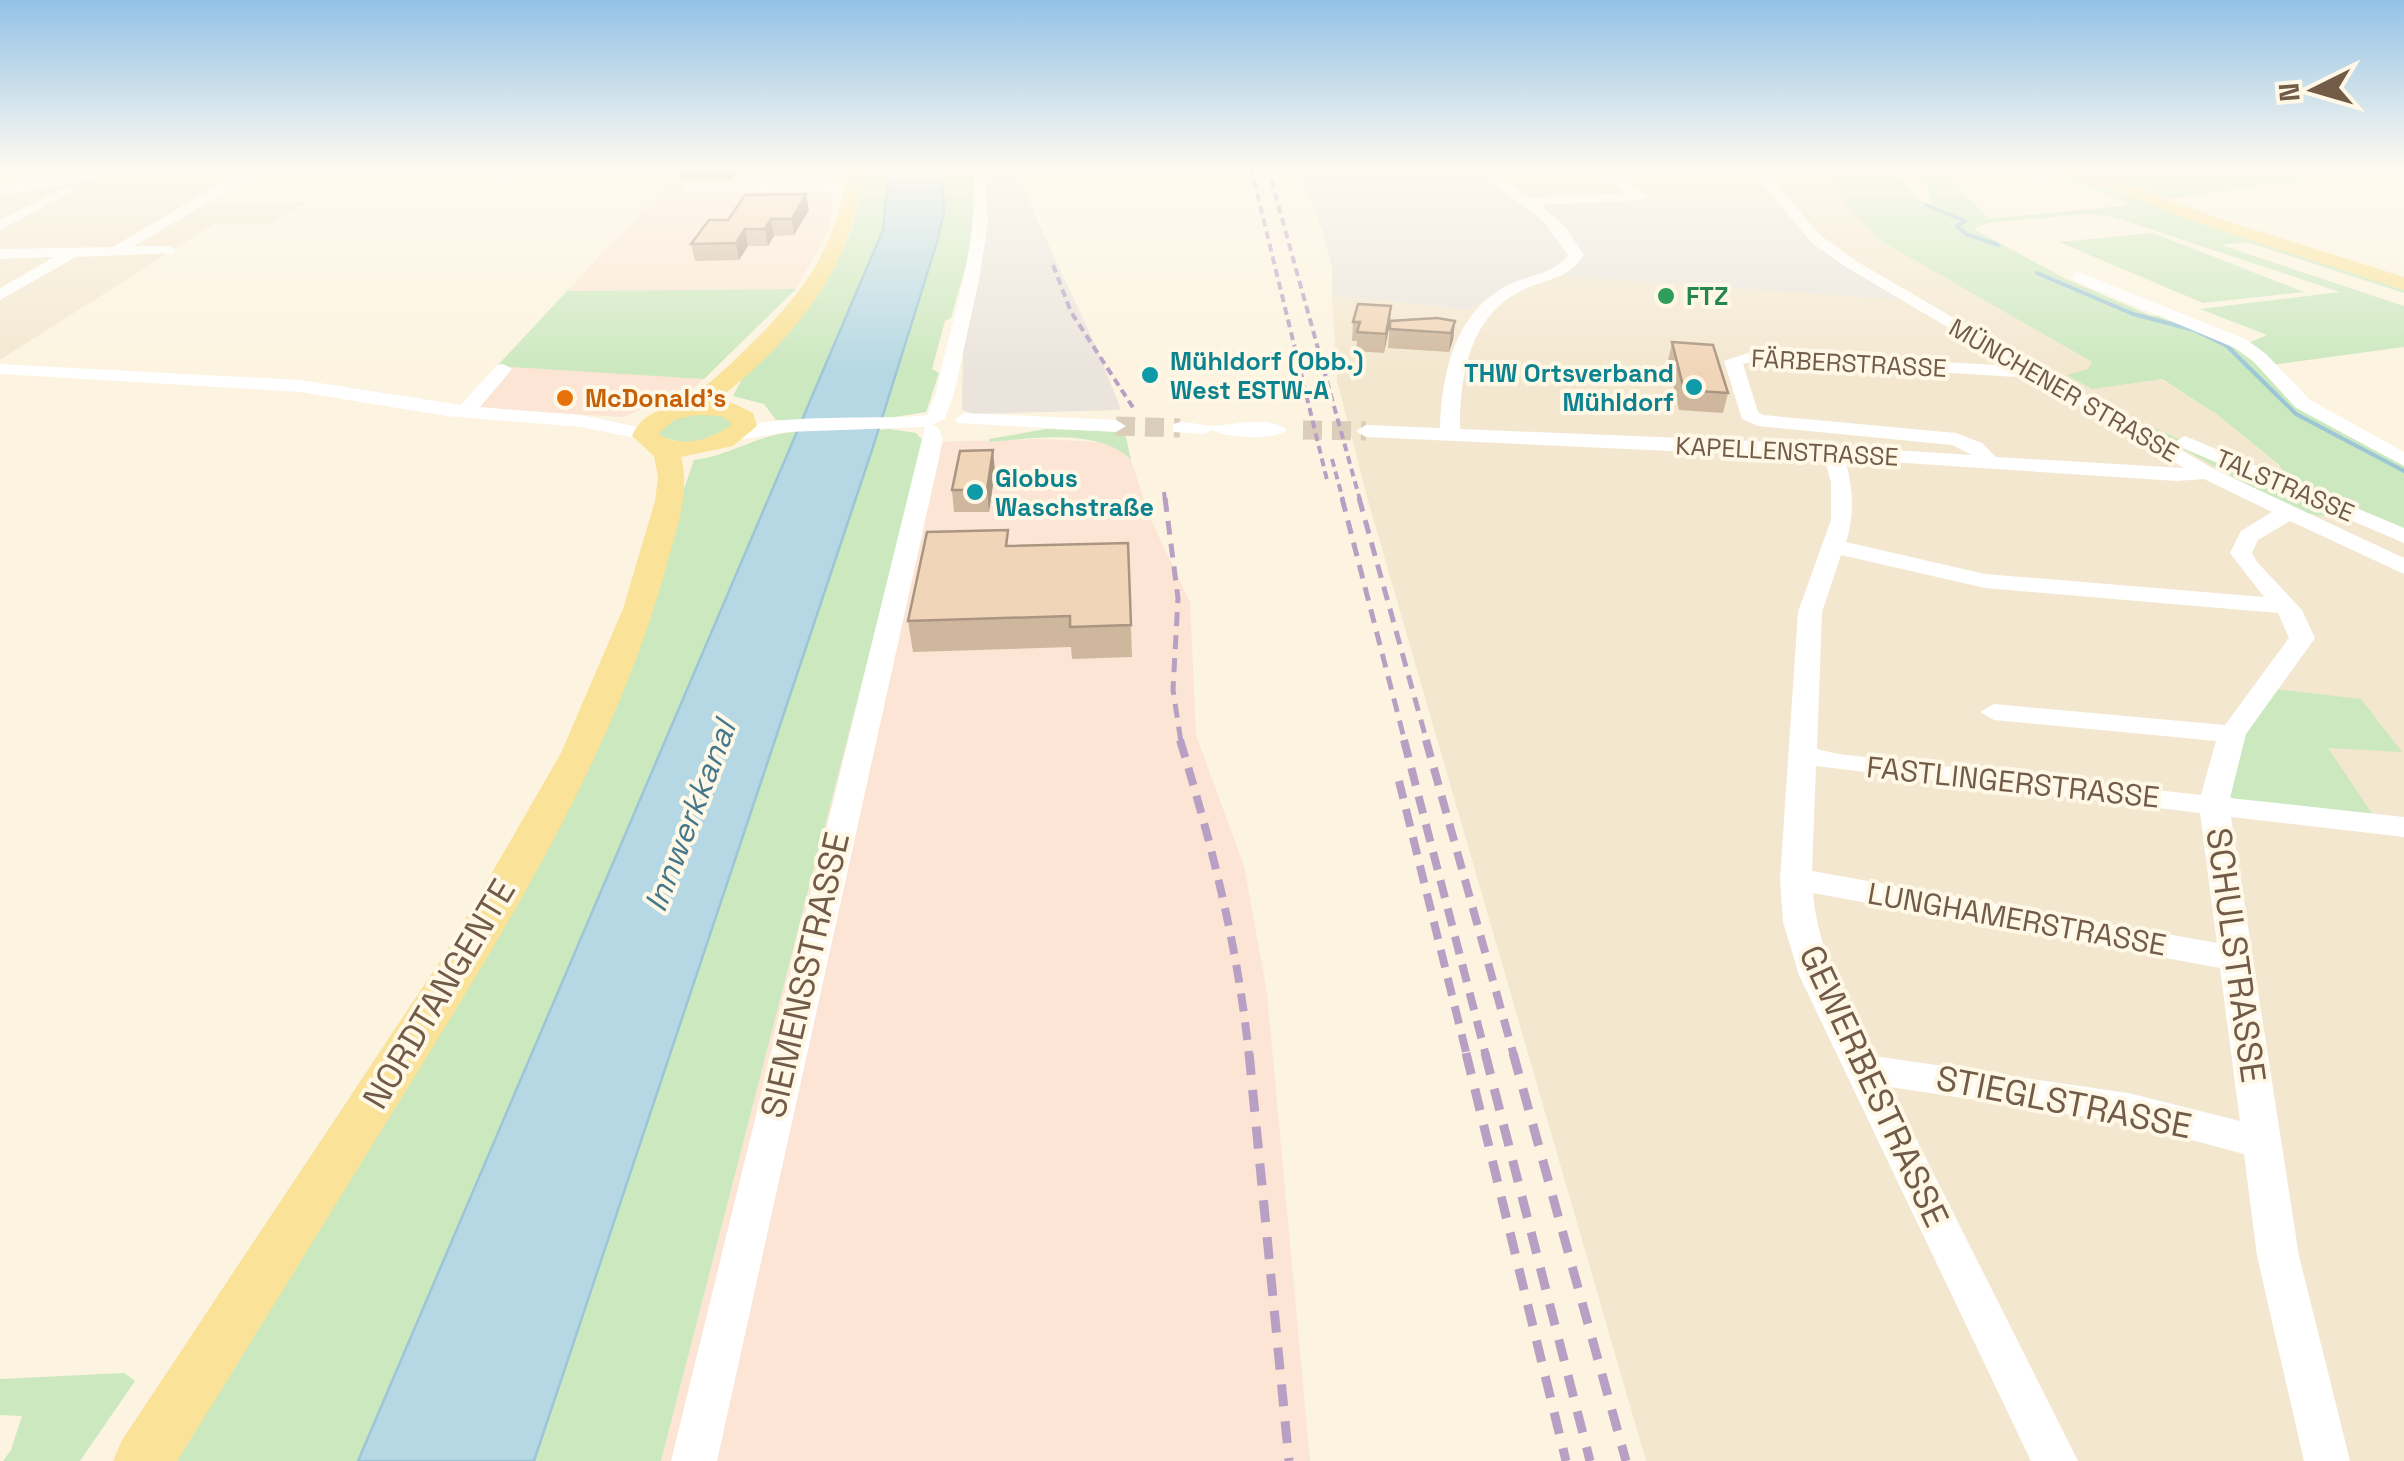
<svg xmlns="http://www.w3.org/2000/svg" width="2404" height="1461" font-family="'Space Grotesk',sans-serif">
	<rect width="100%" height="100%" fill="#fcf4e0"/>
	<path fill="#f3e7cf" d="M160,168h82l-24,14 20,1 -36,21 105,-2 -35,21h-57l-215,137v-167z
		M1474,168h352l19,35 36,38 211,121 -4,7 -19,6 92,4 58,37 61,51 2,7 122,49v938h-758l-279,-964 -30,-116 -5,-86 137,15 36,-24 33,-12 359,24 -54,-32 -49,-40 -273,-22z"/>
	<path fill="#fce5d4" d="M682,168h160l-15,15 -1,9 7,7 -4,31 -33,59 -229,2z
		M497,366h25l182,13 -21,18 -30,7 -29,13 -166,-9z
		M1043,439l56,3 19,4 13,14 18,56 41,86 6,133 48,131 23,127 43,468h-649l263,-1019z"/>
	<path fill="#eae4dc" d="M985,168h23l15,22 75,161 23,59 -148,4 -11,-4 1,-62 24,-127z
		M1292,168h182l47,36 252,-4 42,46 85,54 -362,-26 -33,12 -36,24 -137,-15v-28l-8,-31 -13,-37z"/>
	<path fill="#cbe8bf" d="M862,168h27l-6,62 -82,191 -25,-1 -12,-16 -31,-8 9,-17c56,-63 120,-121 120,-211z
		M942,168h31c14,49 -10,103 -22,150l-6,3 -13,48 7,4 -13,39 -45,7 63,-206z
		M1826,168h67l21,27 17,13 -2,-17 -17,-23h29l48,51 143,-14 -92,-37h18l346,119v6l-157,-51 -26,3 183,61v41l-133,18 -23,-22 19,-8 -67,-26 140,-17 -230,-76 -22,-2 -101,9 -13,6 90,49 85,37 20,2 78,33 40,44 117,68v71l-127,-55 5,-5 -2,-7 -61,-50 -57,-37 -70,10 -25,-14 21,-6 4,-7 -211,-121 -36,-38z
		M2085,168h298l-215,31z
		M2153,233l151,59 -101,11 -144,-61z
		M796,289l-92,90 -207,-13 70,-75z
		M714,412l18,6 1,10 -43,16 -33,-8v-7l22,-13z
		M2139,424l11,2 153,69 34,23 -42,-6z
		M890,429l26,4 8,9 -263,1019h-127l344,-1031z
		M1046,429l79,3 6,28c-30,-32 -99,-22 -141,-18l-1,-3z
		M796,432l-438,1029h-181l288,-477 214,-481 15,-43c36,-4 66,-27 102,-28z
		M2275,689l86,10 41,53 -74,-4 47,70 -140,-18 -8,-6 14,-55z
		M124,1373l11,8 -55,80h-77l8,-11 11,-34 -22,-1v-36z"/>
	<path fill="#b5d8e4" stroke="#9cc6d6" stroke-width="2.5" d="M889,168h53l2,45 -7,29 -64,205 -339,1014h-176l525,-1231z"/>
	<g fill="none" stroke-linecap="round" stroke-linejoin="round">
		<path stroke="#9cc6d6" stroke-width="4" d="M1926,205l39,16 -8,5 9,8 32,11
			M2037,273l96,41 61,16 33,16 69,68 108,57"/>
		<path stroke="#daceba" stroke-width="19" stroke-dasharray="19 10" stroke-linecap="butt" d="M1116,426l64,2
			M1303,430l63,1"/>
		<path fill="#fff" fill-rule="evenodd" d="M125,168h30l-155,28v-8z
			M241,168h13l-16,17 -104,61h35l7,4 -2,3 -98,4 -76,43v-12l54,-31 -54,2v-10l113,-2 115,-68z
			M973,168h12l3,54 -9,58 -25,113 -9,25 -13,7 6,2 5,13 -226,1021h-46l254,-1034 -138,5 -49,8 -10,-6c27,-23 157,-13 199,-19l9,-22c15,-75 44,-148 37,-225z
			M1475,168h15l41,30 95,-5 -33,-25h15l39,28 -7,4 -99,5 25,23 18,27c-13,21 -31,23 -52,31 -61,23 -72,85 -72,143l294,12 218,14 -20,-10 -194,-19 -16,-7 -18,-58 30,-10 259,15 -167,-99 -36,-26 -60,-73h13l57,67 36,26 358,208 190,89v16l-114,-53 -32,19 -6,13 5,9 45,48 13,28 -69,96 -16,64 174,19v20l-173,-20 68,439 51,205h-46l-47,-205 -13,-102 -116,-31 -238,-36 188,374h-47l-232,-486 -16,-53 -3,-43 18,-267 33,-92v-38l-7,-24 -458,-21 -10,-6 10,-6 74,3c2,-58 16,-120 73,-145 20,-9 42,-10 55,-28l-24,-33zM1754,361l279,17 151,90 -188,-11 -14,-14 -26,-10 -193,-18 -5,-3 -15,-48zM1845,459l332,22 27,-2 68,33 -31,19 -11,22 34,44 -279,-23 -139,-32c9,-29 7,-54 -1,-83zM1841,555l144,33 293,25 11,25 -64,87 -231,-21 -14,8 14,8 222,21 -15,54 -363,-41 -21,-5 5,-137zM1816,766l384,47 17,130 -405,-72zM1813,893l407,75 20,153 -112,-28 -254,-37c-27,-53 -56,-103 -61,-163z
			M859,184v6l-5,1 -166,2 -7,-4 7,-4z
			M66,186l12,3 -78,41v-10z
			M2079,272l168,68 19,14 44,46 94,52v14l-108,-58 -42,-46 -19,-14 -162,-68v-6z
			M0,364l300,16 161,25 36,-40 6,-1 9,5 -32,38 101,8 71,15 3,4 -10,6 -64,-13 -134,-11 -147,-24 -300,-18z
			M965,413l151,7 10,6 -10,6 -158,-9 -3,-4z
			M1180,422c11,0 25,4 33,4 21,-1 56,-11 74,4 -14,11 -59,8 -75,0l-8,4 -31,-2v-8z
			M2185,436l219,92v15l-226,-97 -3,-4z"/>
		<path fill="#fae299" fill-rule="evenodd" d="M848,168h16c-12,103 -69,170 -148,233l19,3 18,9 4,13 -24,20 -52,11c10,36 -6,76 -15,111 -52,185 -154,351 -254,513 -79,127 -156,254 -235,380h-64l9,-21 326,-491 113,-196 62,-144 32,-108 3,-24 -4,-21 -22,-20c12,-29 39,-25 61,-41 23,-16 43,-36 63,-56 54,-54 80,-95 92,-171zM697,415l24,1 11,8c-20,16 -50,25 -74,10l16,-14z
			M2056,168h23l139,50 186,59v13l-198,-64z"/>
		<path stroke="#b8a0c4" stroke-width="4" stroke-dasharray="8 5" stroke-linecap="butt" d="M1251,168l76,312
			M1268,168l92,332
			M1053,265l18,47 63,97
			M1332,459l11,41
			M1164,492l1,8"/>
		<path stroke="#b8a0c4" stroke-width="5" stroke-dasharray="14 9" stroke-linecap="butt" d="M1165,498l13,100 -5,92 8,52
			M1342,498l63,244
			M1359,498l68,244"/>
		<path stroke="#b8a0c4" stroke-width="8" stroke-dasharray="18 11" stroke-linecap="butt" d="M1180,740c32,105 58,207 69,316
			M1404,740l82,316
			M1426,740l88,316
			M1399,781l68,275"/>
		<path stroke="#b8a0c4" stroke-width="9" stroke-dasharray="22 15" stroke-linecap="butt" d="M1249,1053l40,408
			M1466,1053l100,408
			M1485,1053l105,408
			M1513,1053l113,408"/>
	</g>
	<path fill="#cfb79e" d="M678,168h62l-10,12 -49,1z
		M809,210l-15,25 -20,1 -6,10h-20l-9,14 -44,1 -4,-17 37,-24z
		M1391,306l-7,47 -28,-2 1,-10h-5l1,-19z
		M1390,321h65l-2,19 -4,12 -61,-4z
		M1672,342l56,51 -5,20 -44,-3 -11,-49z
		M995,471l-6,41h-35l-2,-22z
		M1128,543l4,114 -60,2 -1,-12 -158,5 -5,-31 102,-75z"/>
	<path fill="#a99581" d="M728,168h12l-10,12z
		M806,194l3,16 -15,25 -2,-16z
		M771,219l3,17 -6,10 -3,-17z
		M745,229l3,17 -9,14 -3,-17z
		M1391,306l-1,18 -6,29 2,-19z
		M1455,321l-2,19 -4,12 2,-19z
		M993,450l2,21 -6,41 -2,-22z"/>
	<path fill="#f1d5b8" stroke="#a99581" stroke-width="2.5" d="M806,194l-14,25h-21l-6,10h-20l-9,14 -45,1 18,-24h19l17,-25z
		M1358,304l33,2 -5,28 -29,-2 3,-10h-7z
		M1437,318l18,3 -4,12 -61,-4v-8z
		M1672,342l41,3 15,48 -44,-3z
		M993,450l-6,40h-35l8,-39z
		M1008,530l-2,16 122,-3 3,82 -61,2v-11l-162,5 19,-89z"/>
	<linearGradient id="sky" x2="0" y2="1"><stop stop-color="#93c2e6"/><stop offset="0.45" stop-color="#fefaf1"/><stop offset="1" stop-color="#fefaf1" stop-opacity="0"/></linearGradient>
	<rect width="2404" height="373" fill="url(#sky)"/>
	<circle fill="#2e9e5b" stroke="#fff8e6" stroke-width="4" cx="1666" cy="296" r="10"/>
	<g fill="#0f9aa8" stroke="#fff8e6" stroke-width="4">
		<circle cx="1150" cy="375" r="10"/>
		<circle cx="1694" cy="387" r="10"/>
		<circle cx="975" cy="492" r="10"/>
	</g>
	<circle fill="#e8710a" stroke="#fff8e6" stroke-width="4" cx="565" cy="398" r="10"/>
	<g text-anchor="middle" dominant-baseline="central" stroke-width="8" stroke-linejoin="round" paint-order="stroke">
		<g font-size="25" font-weight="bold" fill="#27864d" stroke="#fff8e6" text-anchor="start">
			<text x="1686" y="296">FTZ</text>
		</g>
		<g font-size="25" font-weight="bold" fill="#0d838f" stroke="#fff8e6" text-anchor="start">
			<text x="1170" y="361">Mühldorf (Obb.)<tspan x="1170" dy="29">West ESTW-A</tspan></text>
			<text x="1674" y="373" text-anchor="end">THW Ortsverband<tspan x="1674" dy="29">Mühldorf</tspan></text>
			<text x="995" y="478">Globus<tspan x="995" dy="29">Waschstraße</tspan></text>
		</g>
		<g font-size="25" fill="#725c48" stroke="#fff8e6">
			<text transform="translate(1849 363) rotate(3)">FÄRBERSTRASSE</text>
			<text transform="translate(2064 390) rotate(30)">MÜNCHENER STRASSE</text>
			<text transform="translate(1787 451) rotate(3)">KAPELLENSTRASSE</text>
			<text transform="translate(2285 485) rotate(23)">TALSTRASSE</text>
		</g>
		<g font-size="25" font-weight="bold" fill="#c56008" stroke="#fff8e6" text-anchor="start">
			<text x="585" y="398">McDonald's</text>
		</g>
		<g font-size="30" fill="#725c48" stroke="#fff8e6">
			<text transform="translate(2013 782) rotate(6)">FASTLINGERSTRASSE</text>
			<text transform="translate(2017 919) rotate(10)">LUNGHAMERSTRASSE</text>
		</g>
		<g font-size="32" font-style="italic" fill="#45788c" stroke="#fff8e6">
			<text transform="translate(690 816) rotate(-69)">Innwerkkanal</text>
		</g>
		<g font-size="35" fill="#725c48" stroke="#fff8e6">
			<text transform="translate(2236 955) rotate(82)">SCHULSTRASSE</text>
			<text transform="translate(805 975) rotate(-77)">SIEMENSSTRASSE</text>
			<text transform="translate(439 994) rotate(-59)">NORDTANGENTE</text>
			<text transform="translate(1874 1086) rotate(65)">GEWERBESTRASSE</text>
			<text transform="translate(2064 1102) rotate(11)">STIEGLSTRASSE</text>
		</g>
	</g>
	<g transform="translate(2314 90) rotate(265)" stroke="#fff8e6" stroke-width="8" paint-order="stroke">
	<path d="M0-8L18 38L0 25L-18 38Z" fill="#725c48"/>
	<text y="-15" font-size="28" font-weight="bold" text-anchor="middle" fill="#725c48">N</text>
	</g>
</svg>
